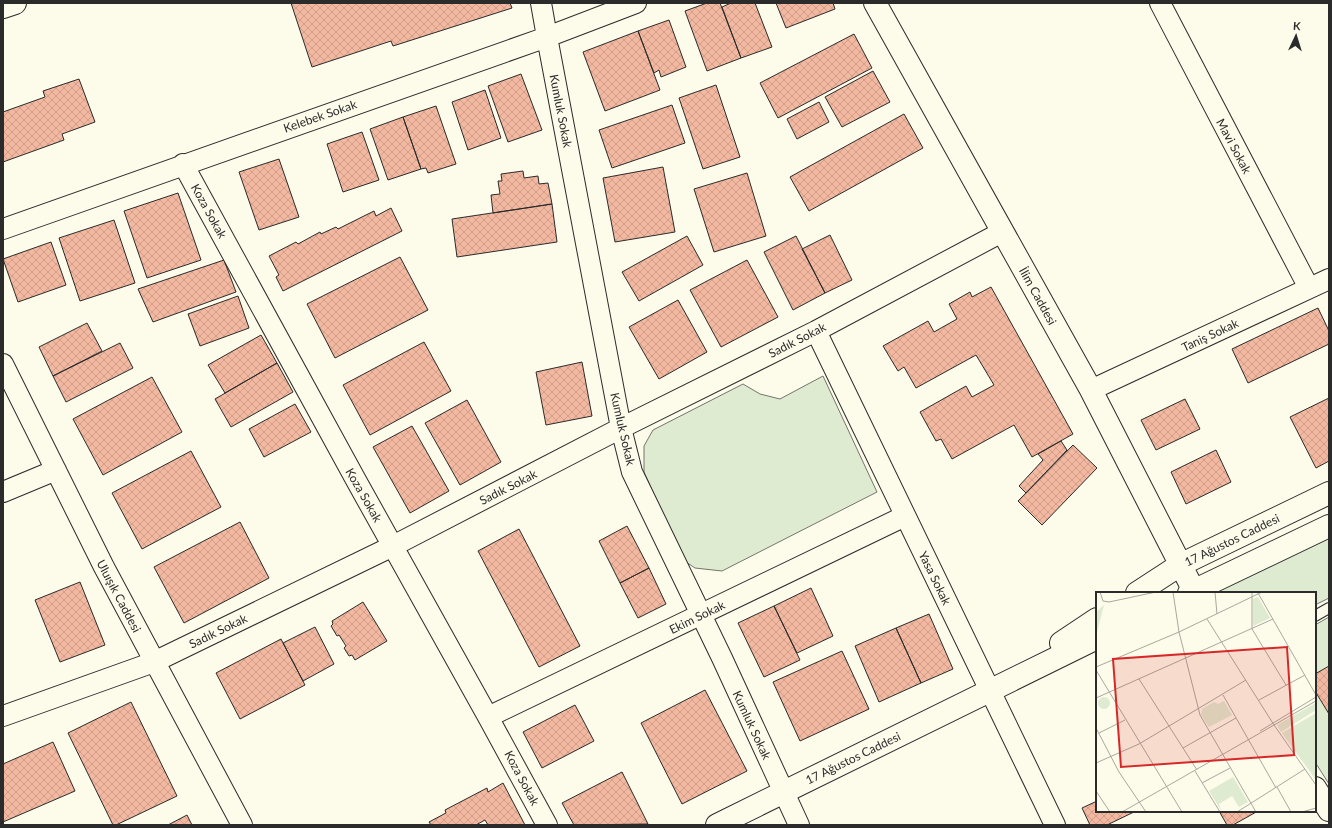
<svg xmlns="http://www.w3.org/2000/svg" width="1332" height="828" font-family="Lato,sans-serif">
	<defs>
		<pattern id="building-cross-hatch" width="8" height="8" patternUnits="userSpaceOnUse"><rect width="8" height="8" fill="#f2b8a0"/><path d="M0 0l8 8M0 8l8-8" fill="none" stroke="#d09e8a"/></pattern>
	</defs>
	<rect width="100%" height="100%" fill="#fdfbea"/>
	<path fill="#deebd1" stroke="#74746e" d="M823,376l54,116 -155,79 -27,-3 -12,-8 -39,-88v-26l9,-16 90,-46 17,10 20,5z
		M1329,537v61l-14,7v-12h-98l4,-4z
		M1329,617v167l-14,-22v-137z"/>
	<path fill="url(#building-cross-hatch)" stroke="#2b2b2b" d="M291,3h219l2,5 -119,38 -2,-5 -79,26z
		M707,3h13l21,55 -34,13 -22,-60z
		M731,3h24l17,44 -31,11 -19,-51z
		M776,3h57l2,6 -49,19z
		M669,20l17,47 -25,10 -2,-7 -5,3 -16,-42z
		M638,31l22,59 -55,21 -22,-59z
		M854,34l18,34 -94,50 -18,-35z
		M873,71l17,31 -48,25 -17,-30z
		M521,74l21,56 -34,12 -20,-56z
		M79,79l16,43 -33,12 2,6 -61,22v-50l42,-15 -2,-6z
		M716,85l24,72 -37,12 -24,-71z
		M485,90l16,48 -33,12 -16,-48z
		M819,102l10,20 -32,17 -10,-20z
		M672,105l13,38 -73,25 -13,-38z
		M436,106l20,58 -28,9 -2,-5 -5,1 -18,-52z
		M904,114l19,34 -114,63 -19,-34z
		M403,117l18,52 -33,11 -18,-51z
		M362,132l17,48 -36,12 -16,-48z
		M279,159l20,58 -40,13 -20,-58z
		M663,167l12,65 -60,10 -12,-64z
		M523,171l1,7 14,-2 1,8 9,-1 4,21 -59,9 -2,-18 9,-1 -2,-13h4l-1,-7z
		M747,173l19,63 -52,16 -20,-63z
		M178,193l23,67 -54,18 -23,-67z
		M552,204l5,38 -100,15 -5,-38z
		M391,208l11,23 -119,60 -7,-14 3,-2 -10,-19 27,-14 2,2 22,-12 1,2 15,-7 2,2 36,-18 2,5z
		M114,220l21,63 -55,18 -21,-63z
		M830,235l22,45 -27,13 -23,-44z
		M687,236l16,29 -64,36 -17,-29z
		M796,236l29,57 -32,17 -29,-58z
		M51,242l15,43 -48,17 -15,-43z
		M400,257l28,53 -93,48 -28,-54z
		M224,260l12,32 -83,30 -15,-33z
		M747,260l31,57 -57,30 -31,-57z
		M991,287l82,147 -41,23 -18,-32 -62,34 -11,-20 -5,2 -16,-29 46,-26 6,11 22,-12 -18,-30 -60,33 -12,-21 -6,4 -15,-25 45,-25 6,11 23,-13 -8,-15 21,-12 2,5z
		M238,296l11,32 -49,18 -12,-32z
		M678,300l29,52 -48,27 -30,-52z
		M1318,308l11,23v13l-81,39 -16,-34z
		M87,323l15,28 -49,25 -14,-29z
		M261,335l16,28 -52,30 -17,-28z
		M424,342l27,49 -81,44 -27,-50z
		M120,343l13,25 -67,34 -13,-26z
		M582,362l10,54 -46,9 -10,-53z
		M277,363l16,29 -62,35 -16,-28z
		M152,377l30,55 -79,43 -30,-56z
		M1329,398v63l-13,7 -26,-51z
		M1185,399l15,30 -44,21 -15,-30z
		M467,400l34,62 -41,23 -35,-62z
		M295,404l16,28 -47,25 -15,-28z
		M412,426l37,65 -39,22 -37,-66z
		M1061,441l6,9 -41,43 -7,-7 24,-26 -5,-6z
		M1073,445l24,23 -55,57 -24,-24z
		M1216,450l15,32 -45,22 -15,-32z
		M191,451l30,56 -79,42 -30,-56z
		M240,522l29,56 -85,45 -30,-56z
		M627,526l22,42 -29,15 -21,-42z
		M519,529l61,117 -41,21 -61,-116z
		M649,568l17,36 -28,14 -18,-35z
		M80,582l25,63 -45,17 -25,-62z
		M811,588l22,48 -36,17 -23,-47z
		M363,602l24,39 -32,19 -3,-5 -3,1 -5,-8 2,-2 -7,-11 -2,1 -6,-10 2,-2 -1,-3z
		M774,606l26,54 -36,17 -26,-54z
		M929,614l24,55 -32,14 -25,-55z
		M315,627l19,37 -31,17 -20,-38z
		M896,628l25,55 -42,19 -24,-56z
		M281,639l24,46 -65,34 -24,-46z
		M842,651l27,58 -69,32 -27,-59z
		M1329,666v48l-14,-23v-17z
		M705,690l42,81 -65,33 -41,-81z
		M131,702l46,94 -61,29h-3l-45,-92z
		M575,705l19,36 -52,27 -19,-36z
		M53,742l22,49 -72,31v-58z
		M622,772l26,52 -74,1 -12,-22z
		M503,783l22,42h-37l-3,-5 -9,5h-45l-2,-3 17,-9 -1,-3 42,-22 1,4z
		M1097,801v10h39l-29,14h-17l-8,-17z
		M1219,811h39l-25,14h-6z
		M187,815l5,10h-24z"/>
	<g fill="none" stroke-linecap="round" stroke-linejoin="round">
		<defs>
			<path id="lane" d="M1315,616l14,-8"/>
			<path id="street" d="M541,3l6,34 74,391 11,44 90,186 77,167
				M1160,3l149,285
				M183,164l174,318 131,235 59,108
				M3,229l544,-192 89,-34
				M816,331l239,494
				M3,364l101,203 138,258
				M1091,390l238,-111
				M3,492l53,-22
				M3,716l151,-54 239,-116 228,-118 195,-97 186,-99
				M488,717l417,-201"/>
			<path id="secondary" d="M875,3l216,387 104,203
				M3,7l12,-4
				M1137,593l43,-28 149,-72
				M1189,593l140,-67
				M1061,643l36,-24
				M1315,788l14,22
				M717,825l380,-187"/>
		</defs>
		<use href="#lane" stroke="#2b2b2b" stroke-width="12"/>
		<use href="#street" stroke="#2b2b2b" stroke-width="22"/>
		<use href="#secondary" stroke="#2b2b2b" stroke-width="24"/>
		<use href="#lane" stroke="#fdfbea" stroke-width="10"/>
		<use href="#street" stroke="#fdfbea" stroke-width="20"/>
		<use href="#secondary" stroke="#fdfbea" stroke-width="22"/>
	</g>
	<g text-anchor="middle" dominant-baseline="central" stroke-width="3" stroke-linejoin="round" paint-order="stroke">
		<g font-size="12" fill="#2b2b2b" stroke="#fdfbea">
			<text transform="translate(561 111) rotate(79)">Kumluk Sokak</text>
			<text transform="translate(320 116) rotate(-19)">Kelebek Sokak</text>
			<text transform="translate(1234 146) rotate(62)">Mavi Sokak</text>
			<text transform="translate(209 211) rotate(61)">Koza Sokak</text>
			<text transform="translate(1038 296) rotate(61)">İlim Caddesi</text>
			<text transform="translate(1210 335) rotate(-25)">Taniş Sokak</text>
			<text transform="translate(797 340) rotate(-27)">Sadık Sokak</text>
			<text transform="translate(623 429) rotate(77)">Kumluk Sokak</text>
			<text transform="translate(508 487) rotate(-27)">Sadık Sokak</text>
			<text transform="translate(364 495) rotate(60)">Koza Sokak</text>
			<text transform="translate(1232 540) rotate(-26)">17 Ağustos Caddesi</text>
			<text transform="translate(935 578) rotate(64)">Yasa Sokak</text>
			<text transform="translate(119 596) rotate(62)">Uluışık Caddesi</text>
			<text transform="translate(697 617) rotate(-26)">Ekim Sokak</text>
			<text transform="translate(218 631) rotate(-26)">Sadık Sokak</text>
			<text transform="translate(752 725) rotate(65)">Kumluk Sokak</text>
			<text transform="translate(853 758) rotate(-26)">17 Ağustos Caddesi</text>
			<text transform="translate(522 778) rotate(62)">Koza Sokak</text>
		</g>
	</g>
	<g transform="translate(1096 592)">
		<rect width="220" height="220" fill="#fdfbea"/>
		<path d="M162,5l12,21 -17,8v-27zM2 111a6 6 0 1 1 12 0a6 6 0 1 1-12 0ZM128,109l8,14 -23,12 -8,-12 1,-6 12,-7 4,2zM220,111v7l-35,22 -4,-7zM220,121v67l-34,-47zM137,185l15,25 -9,5 -7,-11 -13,8 3,8 -13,-21z" fill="#deebd1"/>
		<path d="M8,13l-8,31v-24z" fill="#deebd1"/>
		<path fill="none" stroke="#a9a89e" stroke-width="1" d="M4,0l3,9 6,1 47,-10M77,0l6,40 21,83 56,97M119,0l2,22M156,0v37l34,56M162,1l58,102M111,27l67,106 42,60M0,75l83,-35 83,-40M0,78l86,142M43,87l58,91M127,103l53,93M0,106l177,-79M163,108l46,-25M0,136l23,44 27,40M164,139l56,-34M3,141l26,-13M87,156l53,-30M0,171l43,-19 107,-64M99,179l25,41M106,191l28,-15M181,195l14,25M0,199l14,21M26,220l194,-111M141,220l68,-43M206,220l14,-4"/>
		<path fill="#d62828" fill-opacity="0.15" stroke="#d62828" stroke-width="2" d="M191,55l7,108 -173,12 -8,-108z"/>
		<rect width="220" height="220" fill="none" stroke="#2b2b2b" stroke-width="2"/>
	</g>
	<rect width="1332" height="828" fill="none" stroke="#2b2b2b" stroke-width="8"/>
	<g transform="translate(1296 36) rotate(4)" stroke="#fdfbea" stroke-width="3" paint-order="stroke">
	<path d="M0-3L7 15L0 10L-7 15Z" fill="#2b2b2b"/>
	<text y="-6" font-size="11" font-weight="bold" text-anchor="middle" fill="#2b2b2b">K</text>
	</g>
</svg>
